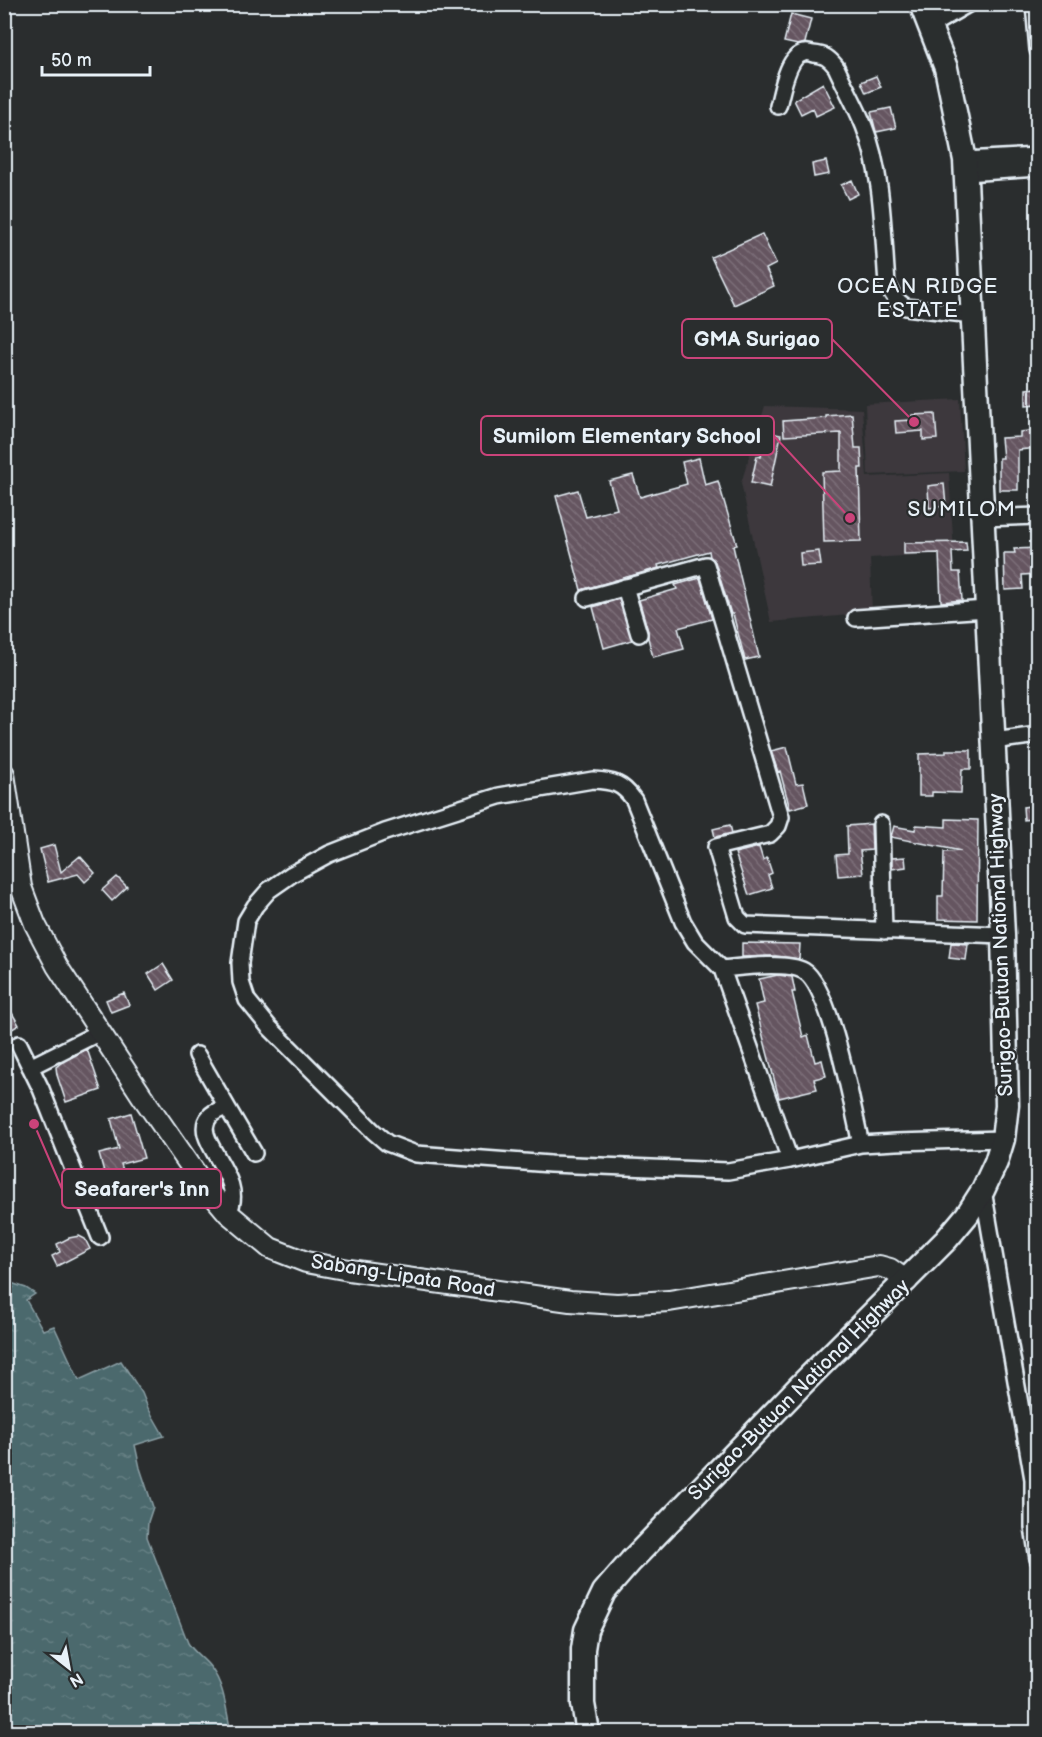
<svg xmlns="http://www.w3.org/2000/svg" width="1042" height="1737" font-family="'Balsamiq Sans',sans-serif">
	<defs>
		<pattern id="water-ripples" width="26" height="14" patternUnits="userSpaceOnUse" patternTransform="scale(1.5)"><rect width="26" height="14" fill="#4b696d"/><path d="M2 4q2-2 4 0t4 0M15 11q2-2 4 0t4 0" fill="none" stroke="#657f83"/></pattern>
		<pattern id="building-back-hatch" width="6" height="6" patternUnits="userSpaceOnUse" patternTransform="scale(1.5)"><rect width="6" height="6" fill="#655560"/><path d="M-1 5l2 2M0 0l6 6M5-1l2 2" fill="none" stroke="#7b6e78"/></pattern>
	</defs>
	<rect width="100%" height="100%" fill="#2a2d2e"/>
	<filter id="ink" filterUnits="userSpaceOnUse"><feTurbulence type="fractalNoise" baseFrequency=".0167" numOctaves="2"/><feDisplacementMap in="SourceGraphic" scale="12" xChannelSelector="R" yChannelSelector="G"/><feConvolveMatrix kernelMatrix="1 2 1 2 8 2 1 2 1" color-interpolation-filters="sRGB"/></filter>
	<g filter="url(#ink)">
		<path fill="#3c393d" d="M960,399l4,72 -96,4 -3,-71z
			M765,406l97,3 5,68 82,-4 5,80 -84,5 2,55 -101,9 -30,-139z"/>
		<path fill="url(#water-ripples)" stroke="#8a9fa5" stroke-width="1.5" d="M5,1281l21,7 9,6 -9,6 17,30 11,-4 25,54 42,-19 21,32 6,15 16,28 -29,9 5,23 13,39 -5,15 -1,15 41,106c6,10 17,16 23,25 14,18 15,43 20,64h-226z"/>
		<path fill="url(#building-back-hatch)" stroke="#e8f1f8" stroke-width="1.5" d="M791,14l20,5 -6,24 -7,2 -14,-3z
			M876,76l5,11 -15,6 -5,-11z
			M823,83l12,24 -19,9 -3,-8 -12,6 -7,-14z
			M891,108l5,20 -20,4 -5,-20z
			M826,161l3,13 -15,3 -2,-13z
			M852,180l6,14 -10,5 -7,-14z
			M762,234l14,30 -10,5 8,17 -40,19 -23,-48z
			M1038,388v16l-12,1v-16z
			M852,414l3,34h6l1,20h-3l2,73 -37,1 -2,-70 19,-1v-38l-57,3 -1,-15 43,-3v-2z
			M935,414l2,25 -14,1v-9l-27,2 -1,-12 17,-1v-5z
			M1038,430v18l-20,2v40h-19v-32h4l-2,-20 19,-1v-5z
			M765,432l16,3 -11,52 -19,-4 6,-27 4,1z
			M699,458l6,27 13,-4 19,64 -4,1 26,111 -14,3 -12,-46h-2l-16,-52 -5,-5 -1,-6 -51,14 1,3 -78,22 -25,-94 22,-6 8,27 31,-8 -8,-28 24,-6 7,22 47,-13 -5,-22z
			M944,484l2,22 -17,2 -1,-22z
			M966,542l1,9 -15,1 1,20h7l2,28 -21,2 -2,-49 -35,1v-11z
			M1038,548v26l-16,1 1,14 -18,1 -1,-37h11l-1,-4z
			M819,551l2,14 -20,1 -1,-13z
			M700,578l12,41 -34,9 6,21 -31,8 -5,-19v-7l-9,-31 38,-11 -2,-4z
			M619,599l13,41 -28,8 -11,-41z
			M787,747l9,37 7,-1 5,21 -18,5 -10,-38 -2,1 -7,-21z
			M946,750h25v19h-9l-1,24 -29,-1v4h-13v-42l27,-1z
			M1038,805v13l-14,2 -1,-13z
			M946,819l32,1 -1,100 -39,-1v-23h5l1,-44 17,-1 -70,-14 3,-11 21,4 1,-5 30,2z
			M871,824l1,26 -12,1 3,23 -25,2 -2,-21 12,-1 -1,-28z
			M730,825l2,8 -17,4 -2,-8z
			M54,845l7,27 19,-16 15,17 -10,9 -7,-8 -30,8 -8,-33z
			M759,847l4,13 4,-2 5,15 -4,2 4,13 -23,7 -14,-42z
			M905,857l1,10 -14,2v-11z
			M117,877l10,10 -15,14 -10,-11z
			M742,943l58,1 -1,15 -23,-3 -34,1z
			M951,943l17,1 -2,16 -17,-2z
			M163,964l10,16 -15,10 -10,-16z
			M778,975l14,2 3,15h-3l11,45 5,-2 7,27 7,-2 4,16 -12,3 3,10 -38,9 -24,-93 9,-2 -5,-24z
			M124,993l5,12 -18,7 -5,-12z
			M12,1013l7,12 -15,9v-16z
			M87,1049l14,41 -35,12 -9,-27 -1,-8 5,-4z
			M131,1113l13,45 -23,6 7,24 -18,5 -11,-39 20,-5 -8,-30z
			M79,1236l6,3 5,10 -33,17 -5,-10 8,-4 -3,-8 12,-6z"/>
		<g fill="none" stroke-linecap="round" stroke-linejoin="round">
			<defs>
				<path id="minor" d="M1034,4l4,46
					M930,26l38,-22
					M778,106c4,-14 9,-50 26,-53 3,-1 6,0 9,1 12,1 16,4 23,13 9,20 20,39 28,59 19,47 19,108 23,158 5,10 9,17 19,23l66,8
					M965,160l73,-4
					M966,173l72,-5
					M982,518l56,-2
					M625,587l14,47
					M587,598l119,-33 75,252 -3,9 -8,8 -54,13 21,70 8,8 258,10
					M856,618l131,-9
					M993,741l45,-6
					M881,824l3,107
					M722,969c19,-2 65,-8 82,2 27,16 49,139 57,173
					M19,1044l22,45 59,148
					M197,1055l30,52
					M30,1067l70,-35
					M790,1160l-68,-191 -27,-27 -12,-20 -49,-122c-12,-17 -21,-19 -41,-20l-94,16 -114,36 -56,22 -37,20 -23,16 -14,16 -9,15 -6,42 1,19 6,18 22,27 104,104 14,12 29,11 134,10 178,7 62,-11 71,-16 35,-2 107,-3
					M983,1190l50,289v48l5,32
					M228,1213c21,-36 -40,-74 -18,-97 4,-5 12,-7 17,-9l27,46"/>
				<path id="major" d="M4,774l17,113 14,37 22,42 85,130 59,85 27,32 42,35 36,14 43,8 221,31 47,3 52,-3 210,-35 11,3 17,12"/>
				<path id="highway" d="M588,1732l-5,-28v-55l3,-19 18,-38 27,-31 168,-174 147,-147 21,-25 16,-25 13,-28 7,-23 4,-34 -4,-170 -38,-775 -19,-92 -25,-64"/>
			</defs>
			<use href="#minor" stroke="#e8f1f8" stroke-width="20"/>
			<use href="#major" stroke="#e8f1f8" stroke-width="24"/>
			<use href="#highway" stroke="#e8f1f8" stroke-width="27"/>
			<use href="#minor" stroke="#2a2d2e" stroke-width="15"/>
			<use href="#major" stroke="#2a2d2e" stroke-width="20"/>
			<use href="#highway" stroke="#2a2d2e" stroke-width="22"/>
		</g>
	</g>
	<g text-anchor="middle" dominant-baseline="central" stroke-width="4.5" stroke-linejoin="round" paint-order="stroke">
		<g font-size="20" fill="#e8f1f8" stroke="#2a2d2e">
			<text transform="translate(1001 945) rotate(-92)">Surigao-Butuan National Highway</text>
			<text transform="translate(403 1276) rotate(9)">Sabang-Lipata Road</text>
			<text transform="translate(799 1390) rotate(-45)">Surigao-Butuan National Highway</text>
		</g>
		<g font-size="21" letter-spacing="1.5" fill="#e8f1f8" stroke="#2a2d2e">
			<text x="918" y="286">OCEAN RIDGE<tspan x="918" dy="24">ESTATE</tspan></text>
			<text x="962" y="509">SUMILOM</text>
		</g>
	</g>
	<path fill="none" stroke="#ca437a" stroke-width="2" d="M914 422L832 339M850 518L774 436M34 1124L62 1189"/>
	<g fill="#ca437a" stroke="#2a2d2e" stroke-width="2">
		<circle cx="914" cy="422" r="6"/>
		<circle cx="850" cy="518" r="6"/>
		<circle cx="34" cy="1124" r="6"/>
	</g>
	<g fill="#2a2d2e" stroke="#ca437a" stroke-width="2">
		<rect x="682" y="319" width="150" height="39" rx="6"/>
		<rect x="481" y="416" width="293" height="39" rx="6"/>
		<rect x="62" y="1169" width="159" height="39" rx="6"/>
	</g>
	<g font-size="21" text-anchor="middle" font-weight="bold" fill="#e8f1f8">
		<text x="757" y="346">GMA Surigao</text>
		<text x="627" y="443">Sumilom Elementary School</text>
		<text x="142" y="1196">Seafarer's Inn</text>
	</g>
	<rect width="1042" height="1737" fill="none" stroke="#2a2d2e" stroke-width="24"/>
	<rect x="12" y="12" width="1018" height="1713" fill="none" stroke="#e8f1f8" stroke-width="2" filter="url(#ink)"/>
	<g transform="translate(69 1668) rotate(149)" stroke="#2a2d2e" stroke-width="4.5" paint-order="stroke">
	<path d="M0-4.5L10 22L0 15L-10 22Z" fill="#e8f1f8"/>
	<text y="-9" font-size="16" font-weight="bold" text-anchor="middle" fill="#e8f1f8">N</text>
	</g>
	<path d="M42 66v9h108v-9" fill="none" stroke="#e8f1f8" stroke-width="3"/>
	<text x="51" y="66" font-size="18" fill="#e8f1f8" stroke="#2a2d2e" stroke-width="4.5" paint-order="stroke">50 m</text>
</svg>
